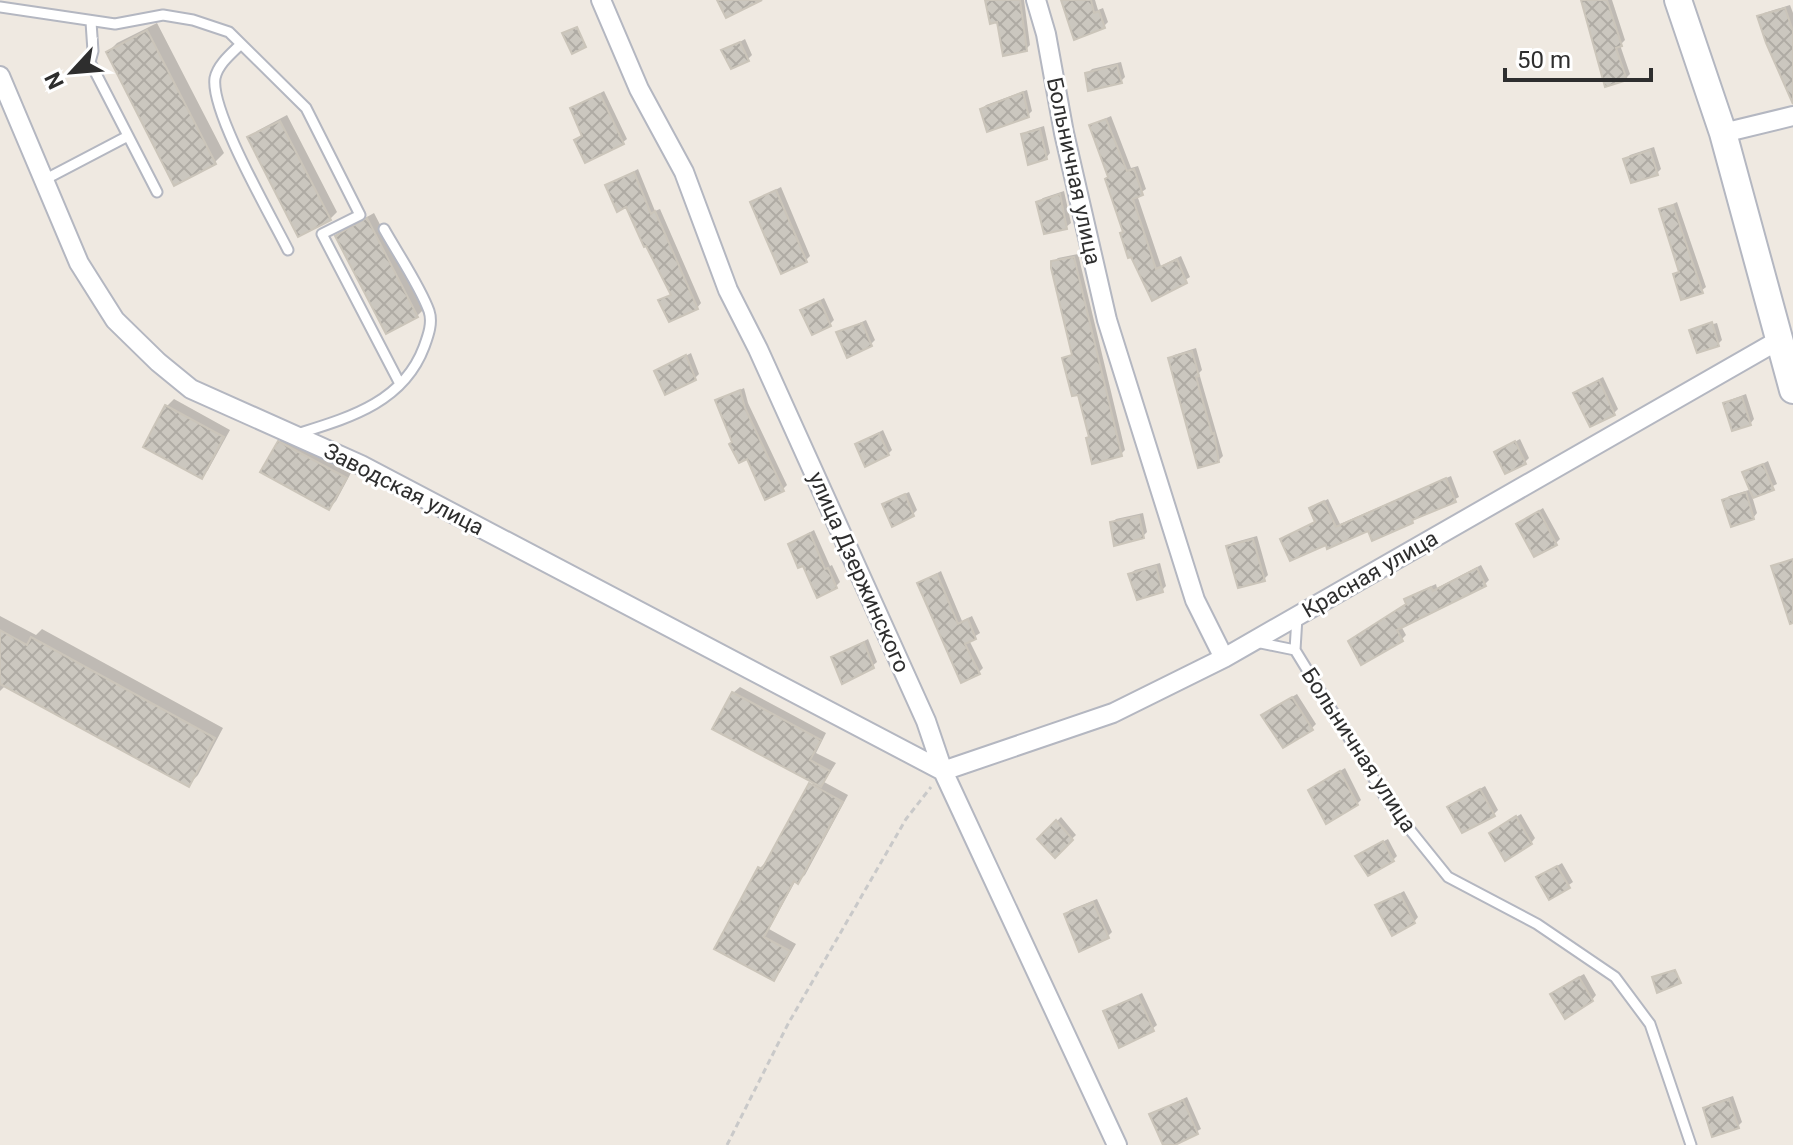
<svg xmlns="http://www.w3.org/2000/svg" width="1793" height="1145" font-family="Roboto,sans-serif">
	<defs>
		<pattern id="building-cross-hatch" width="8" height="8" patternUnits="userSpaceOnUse" patternTransform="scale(2)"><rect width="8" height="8" fill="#cbc7bf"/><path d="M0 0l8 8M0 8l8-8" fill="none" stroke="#afaba4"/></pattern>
	</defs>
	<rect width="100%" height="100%" fill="#efe9e1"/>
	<path fill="#0003" d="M987,0h37l6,45 -4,4 -28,-30z
		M1064,0h31l3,10 5,-2 5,14 -4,4z
		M1583,0h29l13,40 -5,5 10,29 -4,4z
		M1790,5l3,8v60l-33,-56 4,-4z
		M157,23l67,130 -9,9 -107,-110 9,-9z
		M745,39l7,16 -4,4 -24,-8z
		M1121,62l4,15 -4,4 -33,-8 4,-4z
		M1027,90l5,21 -4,4 -46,-6 4,-4z
		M604,91l23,48 -5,4 -46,-2 8,-6 -12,-26z
		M287,115l50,97 -7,7 -80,-81 7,-7z
		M1111,116l20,52 7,-2 8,23 -9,6 24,71 20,-10 9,21 -37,22 -28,-68 -15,-55 -19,-51z
		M1044,126l6,27 -4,5 -23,-23 5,-4z
		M1654,147l7,22 -4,4 -31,-14 4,-4z
		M638,169l17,42 5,-2 41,94 -4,5 -37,-7 13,-8 -46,-88 -19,-19z
		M781,187l29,69 -4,4 -54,-58z
		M1064,191l7,32 -5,4 -28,-25 5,-4z
		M1677,202l29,85 -5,4 -26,-16 5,-5 -19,-60z
		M374,213l50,96 -7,7 -80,-80 7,-6z
		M1078,254l47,196 -4,4 -30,-18 -12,-44 -15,-33 10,-6 -21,-91 5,-4z
		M824,298l10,22 -4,4 -28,-14z
		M866,320l9,20 -4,4 -32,-11z
		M1717,323l5,17 -4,4 -26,-14z
		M1196,348l6,22 -3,3 24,83 -5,5 -48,-102 4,-4z
		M691,353l8,21 -4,4 -39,-6z
		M1603,377l15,32 -4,4 -39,-20z
		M744,388l4,15 39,82 -4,4 -49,-47 -17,-41z
		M1746,394l8,25 -4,5 -25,-20 5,-4z
		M174,399l56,31 -22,40 -6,7 -57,-31 22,-40z
		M883,430l9,20 -4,4 -31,-10z
		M286,435l66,36 -16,30 -7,7 -50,-66z
		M1520,439l9,19 -4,4 -28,-10z
		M1768,461l9,23 -25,12 5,17 -4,5 -28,-18 4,-4 23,-7 -7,-16z
		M1451,476l8,21 -47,24 -43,8 -42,13 -45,-3 35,-18 -6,-13 17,-9 12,25z
		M909,492l8,18 -4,4 -29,-10z
		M1543,508l17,31 -4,4 -38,-19z
		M1143,513l4,19 -4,4 -31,-13 4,-4z
		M814,530l16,36 2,-1 8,17 -4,4 -32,-23 -14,-19z
		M1257,536l11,39 -4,4 -36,-32 4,-4z
		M1160,563l6,23 -4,4 -32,-16 5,-4z
		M1481,565l8,15 -4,4 -84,42 5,9 -4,4 -40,23 46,-59 -2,-3 4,-4 26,-12 1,4z
		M941,571l21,50 10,-5 8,17 -11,7 14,28 -4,4 -60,-89z
		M0,616l36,19 6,-6 181,99 -25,47 -9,9 -183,-99 -6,6z
		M868,639l9,23 -5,4 -39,-8z
		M740,687l86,46 -10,20 20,10 -12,19 24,13 -43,80 -7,6 -2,-1 -27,49 27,15 -16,28 -6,7 -57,-31 43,-80 7,-7 47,-80 -81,-88z
		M1297,694l19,30 -4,4 -44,-17z
		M1345,768l16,32 -4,4 -47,-14z
		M1485,786l13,24 -4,4 -44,-7z
		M1521,814l14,24 -4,5 -35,-14z
		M1061,817l15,18 -21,20 -15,-16z
		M1388,839l9,17 -4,4 -31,-7z
		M1562,863l11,19 -23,16 -11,-21z
		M1404,891l14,26 -4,5 -36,-16z
		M1097,899l15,33 -4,4 -42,-22 4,-4z
		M1584,974l12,21 -4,5 -36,-10z
		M1142,993l15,32 -5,4 -47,-17z
		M1733,1096l9,26 -4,4 -33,-17 5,-5z
		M1187,1097l14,32 -30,16h-6l-14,-31z"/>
	<path fill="url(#building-cross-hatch)" stroke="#cbc5ba" stroke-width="2" d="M717,0h45l-36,18z
		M985,0h35l7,51 -24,5 -6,-34 -7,2z
		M1061,0h30l3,13 5,-2 6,17 -31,12z
		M1581,0h26l15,46 -6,2 11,32 -22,7z
		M1785,8l8,23v73l-27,-61 -9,-27z
		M577,27l9,20 -14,7 -10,-21z
		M147,30l69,134 -42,22 -68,-134z
		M740,42l9,19 -18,8 -10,-19z
		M1117,65l5,18 -34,8 -3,-18z
		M1023,92l6,25 -42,15 -7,-23z
		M600,94l24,50 -39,19 -11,-23 8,-4 -12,-28z
		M1106,119l21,52 7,-2 9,26 -10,4 23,70 21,-10 10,24 -35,18 -21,-44 -3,1 -8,-25 3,-1 -18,-53 3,-2 -19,-52z
		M280,121l51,99 -33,17 -51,-100z
		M1040,129l7,30 -19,6 -7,-31z
		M1650,150l8,25 -27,8 -8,-24z
		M634,172l17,42 4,-3 43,98 -29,13 -11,-22 13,-5 -25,-49 -2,1 -18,-40 -9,5 -12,-27z
		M776,190l31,72 -26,12 -31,-72z
		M1060,194l7,35 -23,5 -8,-32z
		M1673,205l30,88 -22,7 -8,-26 6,-2 -20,-63z
		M367,218l51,99 -32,17 -51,-98z
		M1074,257l48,199 -30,8 -6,-26 3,-1 -11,-42 -6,1 -10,-38 10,-3 -21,-87v-7z
		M820,301l11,25 -19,9 -12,-25z
		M1712,322l7,24 -22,7 -8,-23z
		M862,323l10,23 -25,12 -11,-26z
		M1192,351l7,25 -3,1 16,57 2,-1 5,29 -21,6 -30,-110z
		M686,355l10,25 -31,15 -11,-24z
		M1599,380l16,35 -25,12 -17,-34z
		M740,390l5,18 39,83 -19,9 -18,-41 -8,4 -10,-19 3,-2 -17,-42z
		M1742,397l9,28 -19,6 -9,-28z
		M165,405l59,32 -22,42 -59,-32z
		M879,433l10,22 -24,12 -10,-23z
		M278,441l69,37 -18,32 -69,-38z
		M1515,441l11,23 -21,10 -11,-22z
		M1763,464l11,26 -21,8 -11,-26z
		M1446,478l10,24 -44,18 1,3 -41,18 -4,-10 -41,18 -1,-4 -36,16 -10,-22 35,-17 -6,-14 15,-7 12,26z
		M1746,492l8,27 -23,8 -9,-27z
		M905,494l9,22 -22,11 -10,-23z
		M1539,511l18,34 -23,12 -18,-33z
		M1139,516l5,22 -30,8 -4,-24z
		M810,533l15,36 3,-1 9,20 -20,10 -14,-32 -5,2 -10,-24z
		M1253,539l12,42 -27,7 -12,-42z
		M1793,559v64l-3,1 -19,-58z
		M1156,566l7,26 -26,8 -9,-26z
		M1477,568l9,18 -89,44 6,11 -42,24 -13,-24 58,-37 -2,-5 27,-12 2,4z
		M937,574l21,50 10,-5 8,20 -11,5 15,30 -19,9 -44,-100z
		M0,630l27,15 4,-8 184,101 -26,49 -189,-103z
		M864,642l10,26 -32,16 -11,-27z
		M732,692l89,48 -11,20 20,11 -9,16 -109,-58z
		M1292,697l21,33 -30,18 -22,-33z
		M1340,771l18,34 -32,19 -18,-34z
		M809,783l34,19 -45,82 -4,-3 -30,56 26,14 -16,30 -60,-32 44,-82 4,2z
		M1480,789l15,27 -33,17 -15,-26z
		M1516,816l16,28 -27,17 -16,-28z
		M1056,820l17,20 -18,18 -18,-19z
		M1383,841l11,20 -26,15 -13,-20z
		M1557,866l13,22 -21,12 -13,-23z
		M1400,894l15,29 -23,13 -17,-31z
		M1093,902l16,36 -30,14 -15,-38z
		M1675,970l6,13 -24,10 -5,-16z
		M1579,977l14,24 -28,18 -15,-25z
		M1138,996l16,35 -35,17 -16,-37z
		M1729,1099l10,29 -27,9 -9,-29z
		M1183,1100l15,34 -23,11h-12l-14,-31z"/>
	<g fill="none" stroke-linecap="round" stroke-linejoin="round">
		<defs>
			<path id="lane" d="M0,7l115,17 48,-9 30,5 36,12 77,76 54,107 -38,19 78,150
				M91,22l2,29 -3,11 67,130
				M241,44c-9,9 -23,20 -26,34 -5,33 56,138 73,172
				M44,180l84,-44
				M297,434c51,-16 106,-31 127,-87 4,-11 9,-24 5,-36 -9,-25 -31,-57 -45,-82
				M1297,617l-2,33 95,155 58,72 89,47 78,53 35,47 41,121
				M1256,642l39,8"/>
			<path id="street" d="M601,0l38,89 45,83 44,118 30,59 168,372 17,50 174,374
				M1036,0l10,34 18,99 43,187 88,280 29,58
				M0,76l79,187 36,57 43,42 33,27 170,76 582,306 170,-58 111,-55 555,-318
				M1723,133l70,-17"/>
			<path id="secondary" d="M1678,0l45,133 70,257"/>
		</defs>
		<use href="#lane" stroke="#b4b7c1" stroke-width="13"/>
		<use href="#street" stroke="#b4b7c1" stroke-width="22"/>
		<use href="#secondary" stroke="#b4b7c1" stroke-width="30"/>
		<path stroke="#c9c9c9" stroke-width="3" stroke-dasharray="6 4" stroke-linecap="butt" d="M727,1145l61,-121 118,-205 25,-32"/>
		<use href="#lane" stroke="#fff" stroke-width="9"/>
		<use href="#street" stroke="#fff" stroke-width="18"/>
		<use href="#secondary" stroke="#fff" stroke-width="26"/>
	</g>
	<g text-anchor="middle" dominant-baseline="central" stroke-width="6" stroke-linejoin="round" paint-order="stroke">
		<g font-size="22" fill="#2e2e2e" stroke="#fff">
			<text transform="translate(1074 171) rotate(78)">Больничная улица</text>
			<text transform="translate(404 489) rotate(27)">Заводская улица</text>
			<text transform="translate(859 572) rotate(66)">улица Дзержинского</text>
			<text transform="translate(1370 574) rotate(-30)">Красная улица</text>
			<text transform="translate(1359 750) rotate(57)">Больничная улица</text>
		</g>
	</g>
	<g transform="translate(72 72) rotate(244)" stroke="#ffffff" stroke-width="6" paint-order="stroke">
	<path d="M0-6L14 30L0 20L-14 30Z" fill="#2e2e2e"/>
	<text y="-12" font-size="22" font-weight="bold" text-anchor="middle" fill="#2e2e2e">N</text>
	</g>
	<path d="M1505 68v12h146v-12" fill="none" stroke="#2e2e2e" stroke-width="4"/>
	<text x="1517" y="68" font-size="24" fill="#2e2e2e" stroke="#ffffff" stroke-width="6" paint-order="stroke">50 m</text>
</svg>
